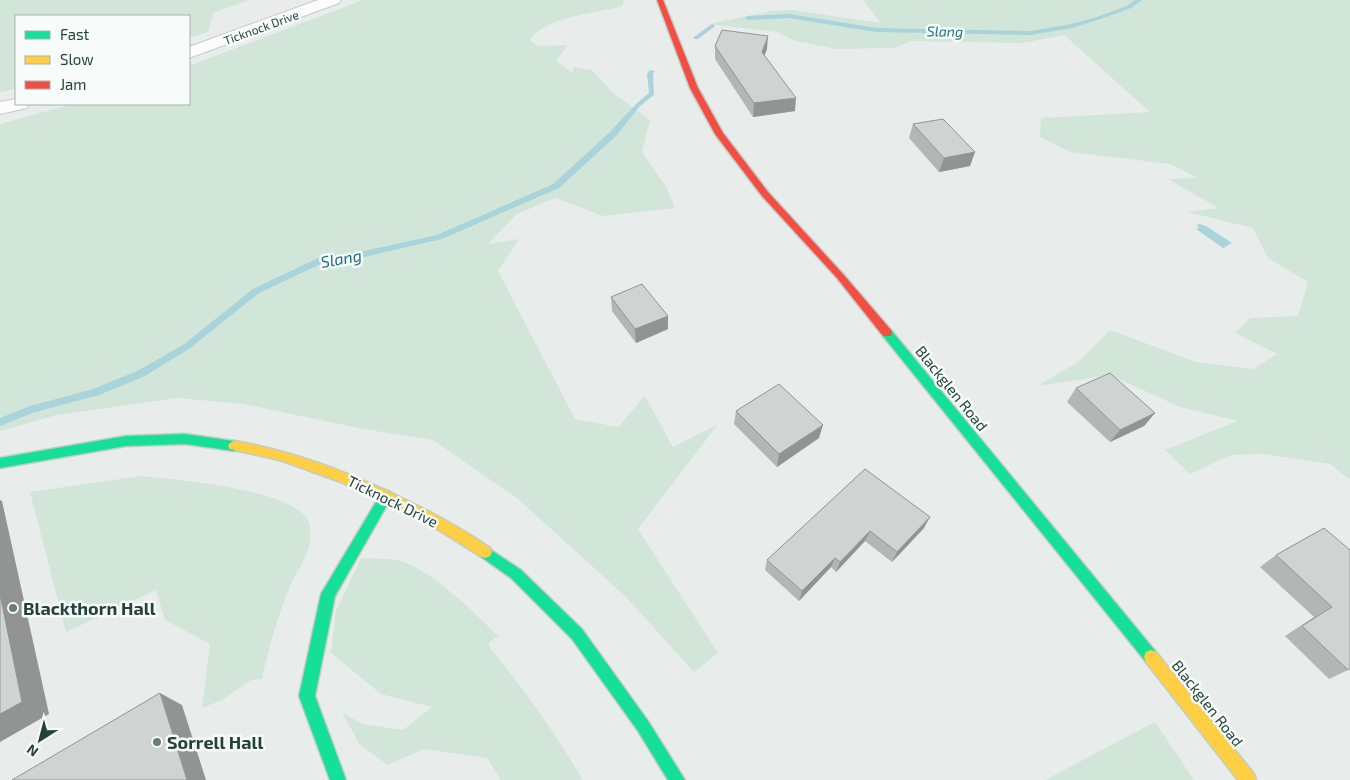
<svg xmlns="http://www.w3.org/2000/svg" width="1350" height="780" font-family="'Exo 2',sans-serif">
	<rect width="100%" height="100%" fill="#e8edeb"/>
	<path fill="#d1e6d8" d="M0,0h249l-36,13 -5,19 -19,6v-22h-173v73l-16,3z
		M363,0h260l1,2 -2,4 -13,4 -1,-1c-25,6 -64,10 -78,31l8,6 30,-1 -12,16 17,12v-6l19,3 21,23 37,27 -8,32 25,36 8,20 -72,8 -48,-18 -38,16 -29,30 31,-5 -21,32 77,148 43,8 27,-31 28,51 45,-23 -80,105 80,124 -24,19 -69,-76 -107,-97 -85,-59 -70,-11 -120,-25 -66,-6 -120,17 -57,16v-307l73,-20h116v-38z
		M863,0h487v480l-20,-16 -66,-10 -33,1 -41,19 -25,-24 73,-29 -58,-14 -70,-32 -73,11 41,-24 32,-32 86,32 57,7 24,-15 -42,-21 15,-15 48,-2 10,-34 -40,-24 -15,-30 -66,-16 31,-4 -50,-29 30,-1 -28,-14 -100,-12 -30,-15 1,-19 109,-6 -86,-77 -41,8 -112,-2 -17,7 -58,1 -41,-8 -18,-9 -68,-8 62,-13 20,-1 90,13z
		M141,476c38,4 141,12 165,41 6,8 5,20 3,29 -3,13 -12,26 -18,38 -13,31 -22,62 -29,95l-11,1 -29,20 -20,8 8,-64 -45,-24 -9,-30 -90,42 -36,-140z
		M361,558c13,1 27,0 39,3 31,8 77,54 100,77l-4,-1 -7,6 1,5c35,42 65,85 93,132h-82l-14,-22 -63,-9 -36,16 -29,-21 -17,-32 20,12 41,6 29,-23 -51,-13 -50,-41 5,-42z
		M1155,722l39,58h-149z"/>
	<path fill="#a9d4db" d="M1199,224l7,2 26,17 -9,5 -27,-19 3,-1 -2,-3z"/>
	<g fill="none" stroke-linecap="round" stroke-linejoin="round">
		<path fill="#a9d4db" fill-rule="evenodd" d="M1135,0h7l-11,8 -30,11 -29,9 -41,7 -155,-3 -87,-14 -41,2 -3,-2 3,-2 41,-2 87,14 155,3 40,-7 26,-7 30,-11z
			M712,24l3,2 -1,1 -16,12h-4v-2z
			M650,70l5,1 -2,3 1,21 -14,11 -24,30 -57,52 -117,51 -78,18 -37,4 -68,32 -70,56 -46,28 -44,18 -67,18 -32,13v-8l30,-12 63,-17 44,-18 46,-26 70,-56 69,-33 42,-5 73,-16 116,-51 57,-52 26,-28 13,-11 -2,-19z"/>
		<defs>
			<path id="street" d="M318,0h23l-2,3 -150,55v-11z
				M16,99v5h13l-2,4 -27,6v-12z"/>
			<path id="fast" d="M887,329l4,1 265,322 2,5 -2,5 -5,2 -5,-2 -263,-326 -1,-3 1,-3z
				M185,434l49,7 4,2 2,3 -2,3 -4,2 -49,-7 -59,2 -126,22v-10l126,-22z
				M386,491l4,1 2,4 -2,4 -55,96 -20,100 31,84h-16l-31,-84 22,-102 61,-102z
				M485,546l36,24 61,59 66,92 37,59h-17l-30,-49 -66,-92 -61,-61 -31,-22 -2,-4 2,-4z"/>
			<path id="slow" d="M234,441c64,11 122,34 180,63 26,13 52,27 76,44l2,4 -2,4 -5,2 -5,-2 -46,-29 -93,-45 -61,-22 -50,-11 -2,-3 2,-3z
				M1151,650l5,2 98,122 2,6h-18l-92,-118 -2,-5 2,-5z"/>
			<path id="jam" d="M657,0h6l35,88 25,45 45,59 75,82 48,56 1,3 -1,3h-8l-46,-58 -75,-82 -47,-62 -25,-46z"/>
		</defs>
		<use href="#street" stroke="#c5cac8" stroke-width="2"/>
		<use href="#fast" stroke="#c3cbc8" stroke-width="3"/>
		<use href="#slow" stroke="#c3cbc8" stroke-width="3"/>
		<use href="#jam" stroke="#c3cbc8" stroke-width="3"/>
		<use href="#street" fill="#fcfcfc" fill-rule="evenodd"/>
		<use href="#fast" fill="#16e098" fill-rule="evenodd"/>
		<use href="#slow" fill="#ffcf43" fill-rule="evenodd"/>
		<use href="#jam" fill="#f24e42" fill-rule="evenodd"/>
	</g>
	<path fill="#b2b6b5" d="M715,46l52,3 -3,6 31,56 -42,6 -38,-58z
		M913,124l62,28 -5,14 -31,6 -30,-34z
		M611,297l57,32 -32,14 -24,-32z
		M1076,388l79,25 -11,13 -34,16 -43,-40z
		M736,411l83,27 -42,29 -43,-43z
		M865,469l59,59 -32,34 -27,-21 -29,31 -5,-5 -32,34 -34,-31 2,-10z
		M1324,528l24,142 -19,9 -44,-43 29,-19 -54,-50 16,-12z"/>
	<path fill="#919493" d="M768,36l-1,13 -6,16 1,-13z
		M796,98l-1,13 -42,6 1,-14z
		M975,152l-5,14 -31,6 5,-14z
		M668,316v13l-32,14 -1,-14z
		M1155,413l-11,13 -34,16 10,-12z
		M823,425l-4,13 -42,29 2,-13z
		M0,500l2,1 47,213 -49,28z
		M930,517l-6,11 -32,34 5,-10z
		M870,531l-5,10 -29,31 4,-10z
		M835,558l-4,9 -32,34 3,-10z
		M160,693l22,12 24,75h-19z"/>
	<path fill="#cfd4d2" stroke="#919493" d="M722,30l46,6 -6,16 34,46 -42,5 -39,-57z
		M943,119l32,33 -31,6 -31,-34z
		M642,284l26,32 -33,13 -24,-32z
		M1110,373l45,40 -35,17 -44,-42z
		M779,384l44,41 -44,29 -43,-43z
		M865,469l65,48 -33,35 -27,-21 -30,31 -5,-4 -33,33 -35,-31z
		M1324,528l26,22v119l-2,1 -46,-44 30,-19 -56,-52z
		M0,594l22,108 -22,12z
		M160,693l27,87h-175z"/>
	<g fill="#697e78" stroke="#f7fbf9" stroke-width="2">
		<circle cx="13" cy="608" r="5"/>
		<circle cx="157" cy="742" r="5"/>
	</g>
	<g text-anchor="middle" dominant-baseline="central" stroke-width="5" stroke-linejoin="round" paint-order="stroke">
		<g font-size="12" fill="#24423a" stroke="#f7fbf9">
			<text transform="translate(261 27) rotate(-20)">Ticknock Drive</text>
		</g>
		<g font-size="14" font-style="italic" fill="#1c6f80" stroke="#f7fbf9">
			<text transform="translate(945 31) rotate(1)">Slang</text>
		</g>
		<g font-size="15" fill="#24423a" stroke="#f7fbf9">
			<text transform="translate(952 388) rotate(51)">Blackglen Road</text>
			<text transform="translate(393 501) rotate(26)">Ticknock Drive</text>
			<text transform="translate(1208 703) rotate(52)">Blackglen Road</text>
		</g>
		<g font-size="16" font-style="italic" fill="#1c6f80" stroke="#f7fbf9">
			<text transform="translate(341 258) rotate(-10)">Slang</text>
		</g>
		<g font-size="18" font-weight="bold" fill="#24423a" stroke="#f7fbf9" text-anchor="start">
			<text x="23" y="608">Blackthorn Hall</text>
			<text x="167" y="742">Sorrell Hall</text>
		</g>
	</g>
	<rect x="15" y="15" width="175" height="90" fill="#f7fbf9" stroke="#a3b1ad"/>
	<rect x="25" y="31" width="25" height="8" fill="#16e098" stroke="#a3b1ad"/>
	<text x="60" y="40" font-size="15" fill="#24423a">Fast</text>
	<rect x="25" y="56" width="25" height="8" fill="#ffcf43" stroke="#a3b1ad"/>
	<text x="60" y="65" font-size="15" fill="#24423a">Slow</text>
	<rect x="25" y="81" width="25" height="8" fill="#f24e42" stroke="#a3b1ad"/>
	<text x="60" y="90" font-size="15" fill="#24423a">Jam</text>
	<g transform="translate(40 740) rotate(216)" stroke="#f7fbf9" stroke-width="4" paint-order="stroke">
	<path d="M0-4L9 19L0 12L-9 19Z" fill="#24423a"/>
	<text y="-8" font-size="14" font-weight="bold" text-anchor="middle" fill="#24423a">N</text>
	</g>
</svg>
